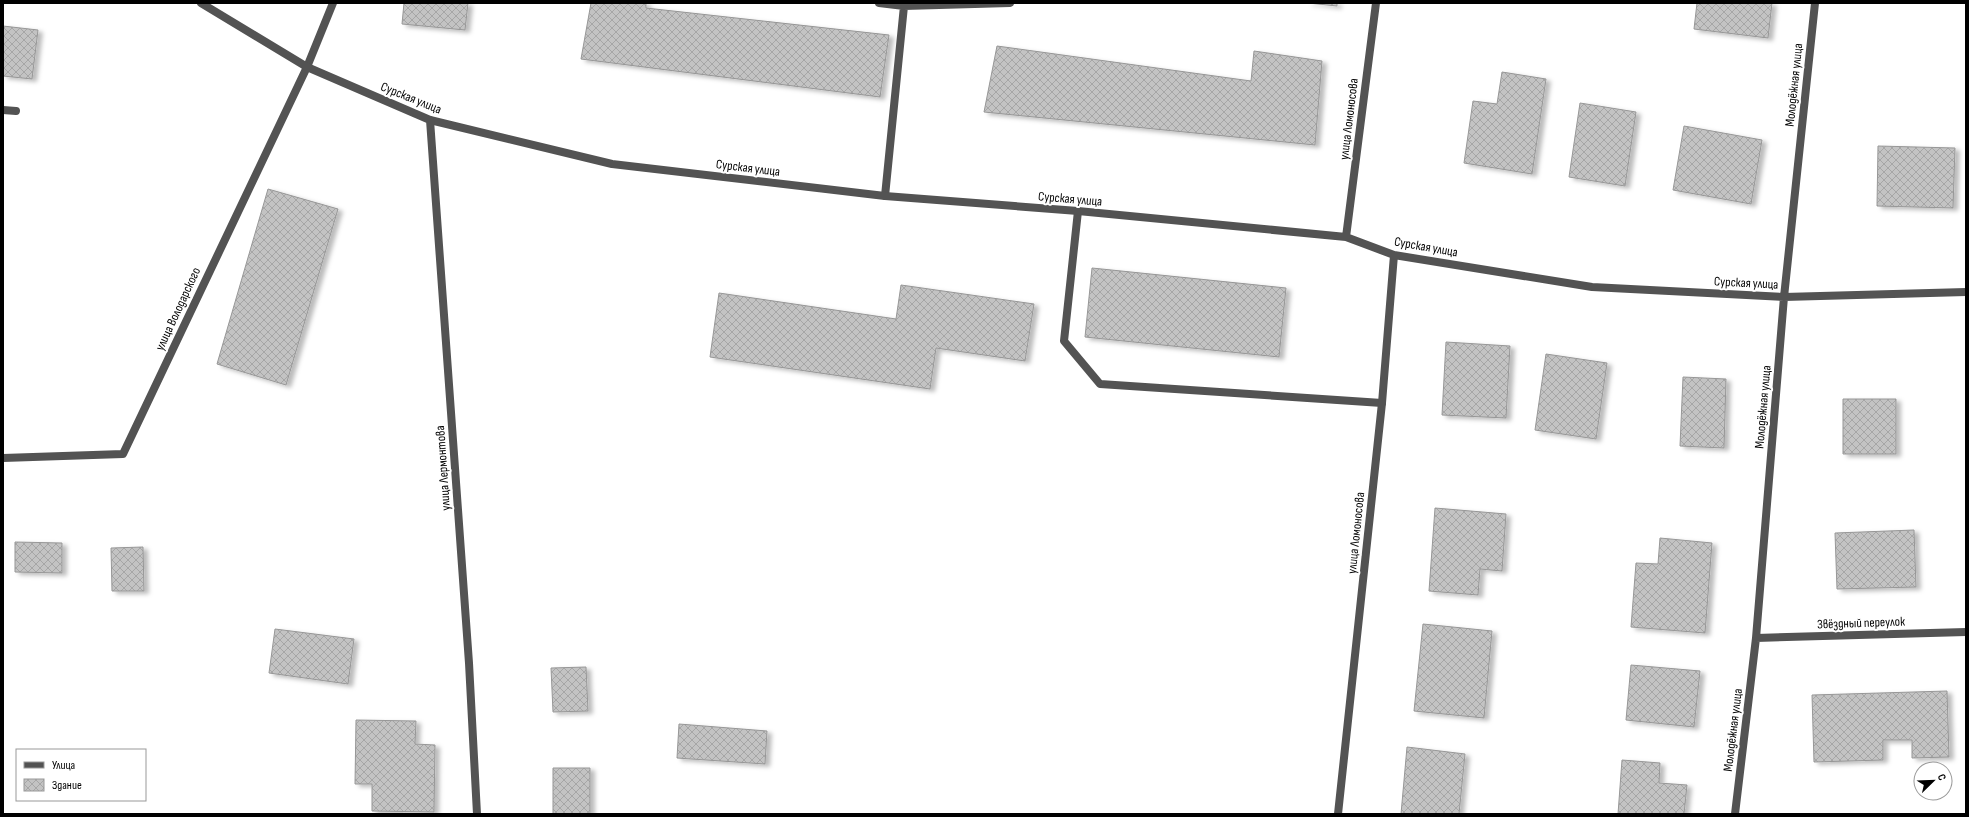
<svg xmlns="http://www.w3.org/2000/svg" width="1969" height="817" font-family="'Sofia Sans Condensed',sans-serif">
	<defs>
		<pattern id="building-cross-hatch" width="8" height="8" patternUnits="userSpaceOnUse"><rect width="8" height="8" fill="#c3c3c3"/><path d="M0 0l8 8M0 8l8-8" fill="none" stroke="#a6a6a6"/></pattern>
		<filter id="shadow"><feDropShadow dx="4.5" dy="2.5" stdDeviation="2" flood-color="#0004"/></filter>
	</defs>
	<rect width="100%" height="100%" fill="#fff"/>
	<path fill="url(#building-cross-hatch)" stroke="#979797" filter="url(#shadow)" d="M404,3h64l-3,27 -63,-6z
		M591,3h55v5l243,27 -9,62 -299,-38z
		M1308,3h29v3z
		M1697,3h75l-4,35 -74,-9z
		M3,26l35,4 -6,49 -29,-3z
		M997,46l254,35 3,-30 68,10 -7,84 -331,-33z
		M1502,72l44,7 -14,95 -68,-11 9,-62 24,3z
		M1580,103l56,9 -11,74 -56,-9z
		M1684,126l78,14 -11,64 -78,-14z
		M1878,146l77,2 -2,60 -76,-2z
		M268,189l70,20 -52,176 -69,-21z
		M1092,268l194,20 -7,69 -194,-20z
		M901,285l133,19 -9,57 -89,-13 -6,41 -220,-32 9,-64 177,26z
		M1446,342l64,4 -4,72 -64,-3z
		M1546,354l61,9 -11,76 -61,-9z
		M1683,377l43,2 -2,69 -44,-2z
		M1843,399h53v55h-53z
		M1435,508l71,6 -4,57 -22,-2 -2,26 -49,-4z
		M1914,530l2,57 -79,2 -2,-56z
		M1660,538l52,5 -7,90 -74,-6 5,-64 22,1z
		M15,542l47,1v30l-47,-1z
		M143,547l1,44h-32l-1,-43z
		M1423,624l69,7 -8,87 -70,-7z
		M275,629l79,10 -6,45 -79,-11z
		M1631,665l69,6 -6,56 -68,-7z
		M586,667l2,44 -35,1 -2,-44z
		M1947,691l2,66 -37,1v-18h-29v20l-69,2 -2,-67z
		M356,720l60,1 -1,23 20,1 -1,67 -62,-1v-27h-17z
		M679,724l88,7 -2,33 -88,-6z
		M1407,747l58,7 -6,60h-58z
		M1622,760l38,3 -1,20 28,2 -3,29h-66z
		M553,768h37v46h-37z"/>
	<g fill="none" stroke-linecap="round" stroke-linejoin="round">
		<path stroke="#535353" stroke-width="8" d="M879,3l25,3
			M307,67l26,-64
			M3,110l13,1
			M885,196l19,-190 106,-3
			M1078,211l-14,130 36,43 282,19"/>
		<path stroke="#535353" stroke-width="8" d="M430,120l182,44 273,32 193,15 268,26 48,18 198,32 192,10 182,-5
			M1346,237l30,-234
			M3,458l120,-4 184,-387
			M1756,638l210,-6
			M1338,814l44,-411 12,-148
			M1735,814l21,-176 28,-341 31,-294"/>
		<path stroke="#535353" stroke-width="8" d="M201,3l106,64 123,53 39,543 8,151"/>
	</g>
	<g text-anchor="middle" dominant-baseline="central" stroke-width="4" stroke-linejoin="round" paint-order="stroke">
		<g font-size="13" fill="#000" stroke="#fff">
			<text transform="translate(1794 85) rotate(-84)">Молодёжная улица</text>
			<text transform="translate(411 98) rotate(22)">Сурская улица</text>
			<text transform="translate(1349 119) rotate(-83)">улица Ломоносова</text>
			<text transform="translate(748 168) rotate(7)">Сурская улица</text>
			<text transform="translate(1070 199) rotate(5)">Сурская улица</text>
			<text transform="translate(1426 247) rotate(10)">Сурская улица</text>
			<text transform="translate(1746 283) rotate(3)">Сурская улица</text>
			<text transform="translate(178 309) rotate(-65)">улица Володарского</text>
			<text transform="translate(1763 407) rotate(-85)">Молодёжная улица</text>
			<text transform="translate(443 468) rotate(-94)">улица Лермонтова</text>
			<text transform="translate(1356 533) rotate(-84)">улица Ломоносова</text>
			<text transform="translate(1861 623) rotate(-2)">Звёздный переулок</text>
			<text transform="translate(1733 730) rotate(-83)">Молодёжная улица</text>
		</g>
	</g>
	<rect width="1969" height="817" fill="none" stroke="#000000" stroke-width="8"/>
	<rect x="16" y="749" width="130" height="52" fill="#ffffff" stroke="#999999"/>
	<rect x="24" y="762" width="20" height="6" fill="#535353" stroke="#999999"/>
	<text x="52" y="769" font-size="12" fill="#000000">Улица</text>
	<rect x="24" y="779" width="20" height="12" fill="url(#building-cross-hatch)" stroke="#999999"/>
	<text x="52" y="789" font-size="12" fill="#000000">Здание</text>
	<g transform="translate(1933 781) rotate(67)"><circle r="19" fill="#ffffff" stroke="#999999"/>
	<path d="M0-3L7 15L0 10L-7 15Z" fill="#000000"/>
	<text y="-6" font-size="11" font-weight="bold" text-anchor="middle" fill="#000000">С</text>
	</g>
</svg>
